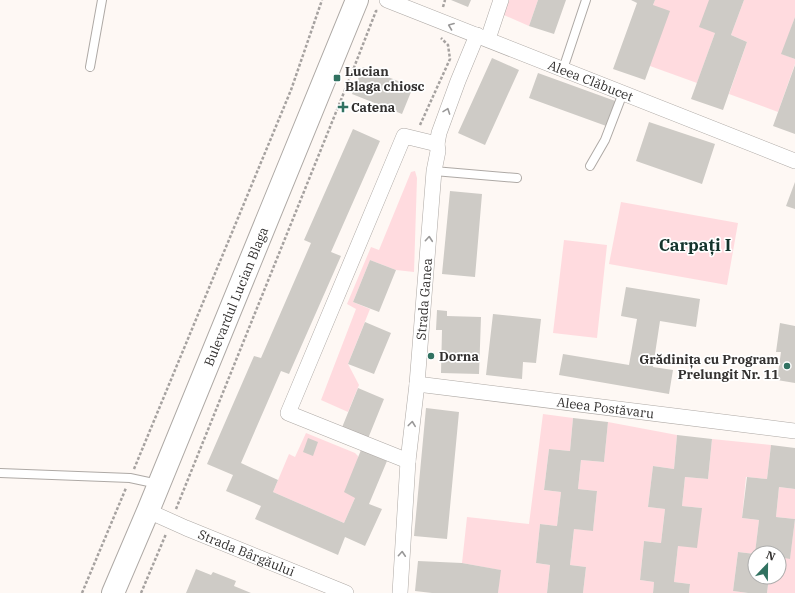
<svg xmlns="http://www.w3.org/2000/svg" width="795" height="593" font-family="'IBM Plex Serif',serif">
	<rect width="100%" height="100%" fill="#fef8f4"/>
	<path fill="#ffdbdf" d="M501,0h37l-9,26 -32,-14z
		M655,0h54l6,33 -18,50 -47,-17 3,-61z
		M744,0h51v17l-13,37 13,5v5l-17,48 -49,-18 18,-52 -16,-7z
		M415,171l2,7 -3,94 -18,-2 -26,-10 -17,42 17,7 -22,55 11,21 -11,27 -27,-12 35,-91 -9,-5 24,-57 8,3 32,-78z
		M621,202l117,21 -11,62 -118,-21z
		M564,240l43,5 -10,93 -44,-5z
		M543,414l30,4 -3,33 -21,-2 -5,41 17,2 -4,34 -17,-2 -4,39 14,2 -3,28h-49l2,-23 -38,-7 5,-46 62,7z
		M608,422l69,13 -3,34 -21,-3 -5,41 17,2 -4,34 -17,-2 -4,39 14,2 -1,11h-70l3,-26 -16,-2 4,-36 19,1 4,-39 -19,-2 3,-29 23,2z
		M306,433l49,20 3,3 -3,42 -11,25 -71,-31 16,-38 6,3z
		M712,439l59,6 -4,34 -21,-2 -4,41 17,2 -4,34 -17,-2 -5,39 15,2h-59l1,-9 -16,-2 4,-36 24,-38 -20,-2 3,-29 23,2z
		M779,487l16,2v104h-28l2,-16h10v-20l11,1 5,-39 -19,-2z"/>
	<path fill="#cecbc6" d="M451,0h20l-3,7z
		M538,0h28l-12,34 -25,-8z
		M631,0h24l-2,5 17,6 -25,69 -32,-11 24,-66z
		M709,0h35l-13,35 16,7 -24,68 -32,-11 24,-66 -16,-6z
		M795,17v42l-14,-5z
		M492,58l27,12 -34,75 -27,-12z
		M795,65v69l-22,-8z
		M363,67l50,20 -11,27 -50,-20z
		M538,73l80,29 -9,25 -80,-29z
		M649,122l66,22 -13,40 -66,-23z
		M353,129l27,12 -49,111 10,4 -52,118 -8,-3 -40,92 37,17 -5,12 71,31 11,-25 -11,-6 17,-42 26,11 -18,43 13,5 -17,37 -20,-9 -7,18 -83,-36 6,-13 -35,-15 7,-16 -26,-11 47,-108 7,2 50,-115 -7,-3z
		M795,182v27l-9,-3z
		M450,191l32,3 -7,83 -33,-3z
		M370,260l26,10 -17,42 -26,-10z
		M626,287l74,12 -4,28 -36,-6 -7,46 20,3 -4,24 -110,-19 4,-21 66,11 8,-46 -16,-3z
		M437,310l10,1v5l34,1 -2,57 -38,-1 1,-43h-6z
		M493,314l48,5 -5,44 -13,-1 -1,17 -36,-4z
		M365,322l26,11 -17,41 -26,-10z
		M780,323l15,3v57l-18,-3 4,-28h-5z
		M358,388l26,11 -17,42 -26,-11z
		M426,408l33,4 -12,127 -33,-3z
		M573,418l35,4 -4,40 -23,-2 -3,29 19,2 -4,40 -19,-2 -4,36 16,2 -3,26h-36l3,-28 -14,-2 4,-39 17,2 4,-34 -17,-2 5,-41 21,2z
		M677,435l35,4 -4,40 -23,-2 -3,29 20,2 -5,40 -19,-2 -4,36 16,2 -1,9h-36l1,-11 -14,-2 4,-39 17,2 4,-34 -17,-2 5,-41 21,3z
		M308,438l10,4 -5,14 -10,-4z
		M771,445l24,3v41l-16,-2 -3,30 19,2 -5,40 -11,-2v-4h-24l4,-33 -17,-2 5,-41 20,2z
		M738,552l17,2v23h14l-2,16h-19l-15,-2z
		M418,561l44,2 39,7 -3,23h-66l-17,-2z
		M196,569l15,6 2,-3 23,9 -2,5 17,7h-65z"/>
	<g fill="none" stroke-linecap="round" stroke-linejoin="round">
		<defs>
			<path id="service" d="M90,67l12,-67
				M563,69l23,-69
				M590,166l15,-26 18,-47
				M434,171l83,7
				M0,473l130,5 28,6"/>
			<g id="minor">
				<path id="s1" d="M387,0l408,161"/>
				<path d="M488,39l13,-39"/>
				<path id="s2" d="M417,384l378,47"/>
				<path d="M408,461l-120,-48 116,-277 33,8"/>
				<path id="s3" d="M148,511l38,17 160,65"/>
				<path id="s4" d="M400,593l8,-132 9,-77 17,-213 4,-20 -1,-7 2,-11 19,-52 19,-46"/>
			</g>
			<g id="primary">
				<path id="s5" d="M113,593l35,-82 209,-511"/>
			</g>
		</defs>
		<use href="#service" stroke="#aea9a5" stroke-width="10"/>
		<use href="#minor" stroke="#aea9a5" stroke-width="16"/>
		<use href="#primary" stroke="#aea9a5" stroke-width="24"/>
		<path stroke="#a6a2a0" stroke-width="2.5" stroke-dasharray="3 2" stroke-linecap="butt" d="M443,7l2,-7
			M420,125l30,-66 -2,-14 -7,-7
			M134,469l157,-379 31,-90
			M176,509l177,-439 23,-59h2
			M82,593l44,-105
			M141,593l25,-59"/>
		<use href="#service" stroke="#fff" stroke-width="8"/>
		<use href="#minor" stroke="#fff" stroke-width="15"/>
		<use href="#primary" stroke="#fff" stroke-width="22"/>
	</g>
	<defs><path id="oneway-chevron" d="M-2-3.5L2.5 0L-2 3.5" fill="none" stroke-width="1.6" stroke-linecap="round" stroke-linejoin="round"/></defs>
	<g stroke="#999898">
		<use href="#oneway-chevron" transform="translate(451 26) rotate(-159)"/>
		<use href="#oneway-chevron" transform="translate(447 111) rotate(-70)"/>
		<use href="#oneway-chevron" transform="translate(429 239) rotate(-85)"/>
		<use href="#oneway-chevron" transform="translate(412 424) rotate(-83)"/>
		<use href="#oneway-chevron" transform="translate(402 554) rotate(-86)"/>
	</g>
	<g fill="#317261" stroke="#fff" stroke-width="1.5">
		<rect x="333" y="74" width="8" height="8" rx="2"/>
		<path d="M341 101h4v4h4v4h-4v4h-4v-4h-4v-4h4z"/>
		<circle cx="431" cy="356" r="4"/>
		<circle cx="787" cy="366" r="4"/>
	</g>
	<g text-anchor="middle" dominant-baseline="central" stroke-width="3.5" stroke-linejoin="round" paint-order="stroke">
		<g font-size="13" font-weight="bold" fill="#333130" stroke="#fff" text-anchor="start">
			<text x="345" y="71">Lucian<tspan x="345" dy="15">Blaga chiosc</tspan></text>
			<text x="351" y="107">Catena</text>
			<text x="439" y="356">Dorna</text>
			<text x="779" y="359" text-anchor="end">Grădiniţa cu Program<tspan x="779" dy="15">Prelungit Nr. 11</tspan></text>
		</g>
		<g font-size="13" fill="#333130" stroke="#fff">
			<text stroke="none"><textPath href="#s1" startOffset="219">Aleea Clăbucet</textPath></text>
			<text stroke="none"><textPath href="#s5" startOffset="321">Bulevardul Lucian Blaga</textPath></text>
			<text stroke="none"><textPath href="#s4" startOffset="295">Strada Ganea</textPath></text>
			<text stroke="none"><textPath href="#s2" startOffset="190">Aleea Postăvaru</textPath></text>
			<text stroke="none"><textPath href="#s3" startOffset="107">Strada Bârgăului</textPath></text>
		</g>
		<g font-size="17" font-weight="bold" fill="#14332b" stroke="#fff">
			<text x="695" y="245">Carpați I</text>
		</g>
	</g>
	<g transform="translate(767 565) rotate(22)"><circle r="19" fill="#ffffff" stroke="#adadac"/>
	<path d="M0-3L7 15L0 10L-7 15Z" fill="#317261"/>
	<text y="-6" font-size="11" font-weight="bold" text-anchor="middle" fill="#333130">N</text>
	</g>
</svg>
